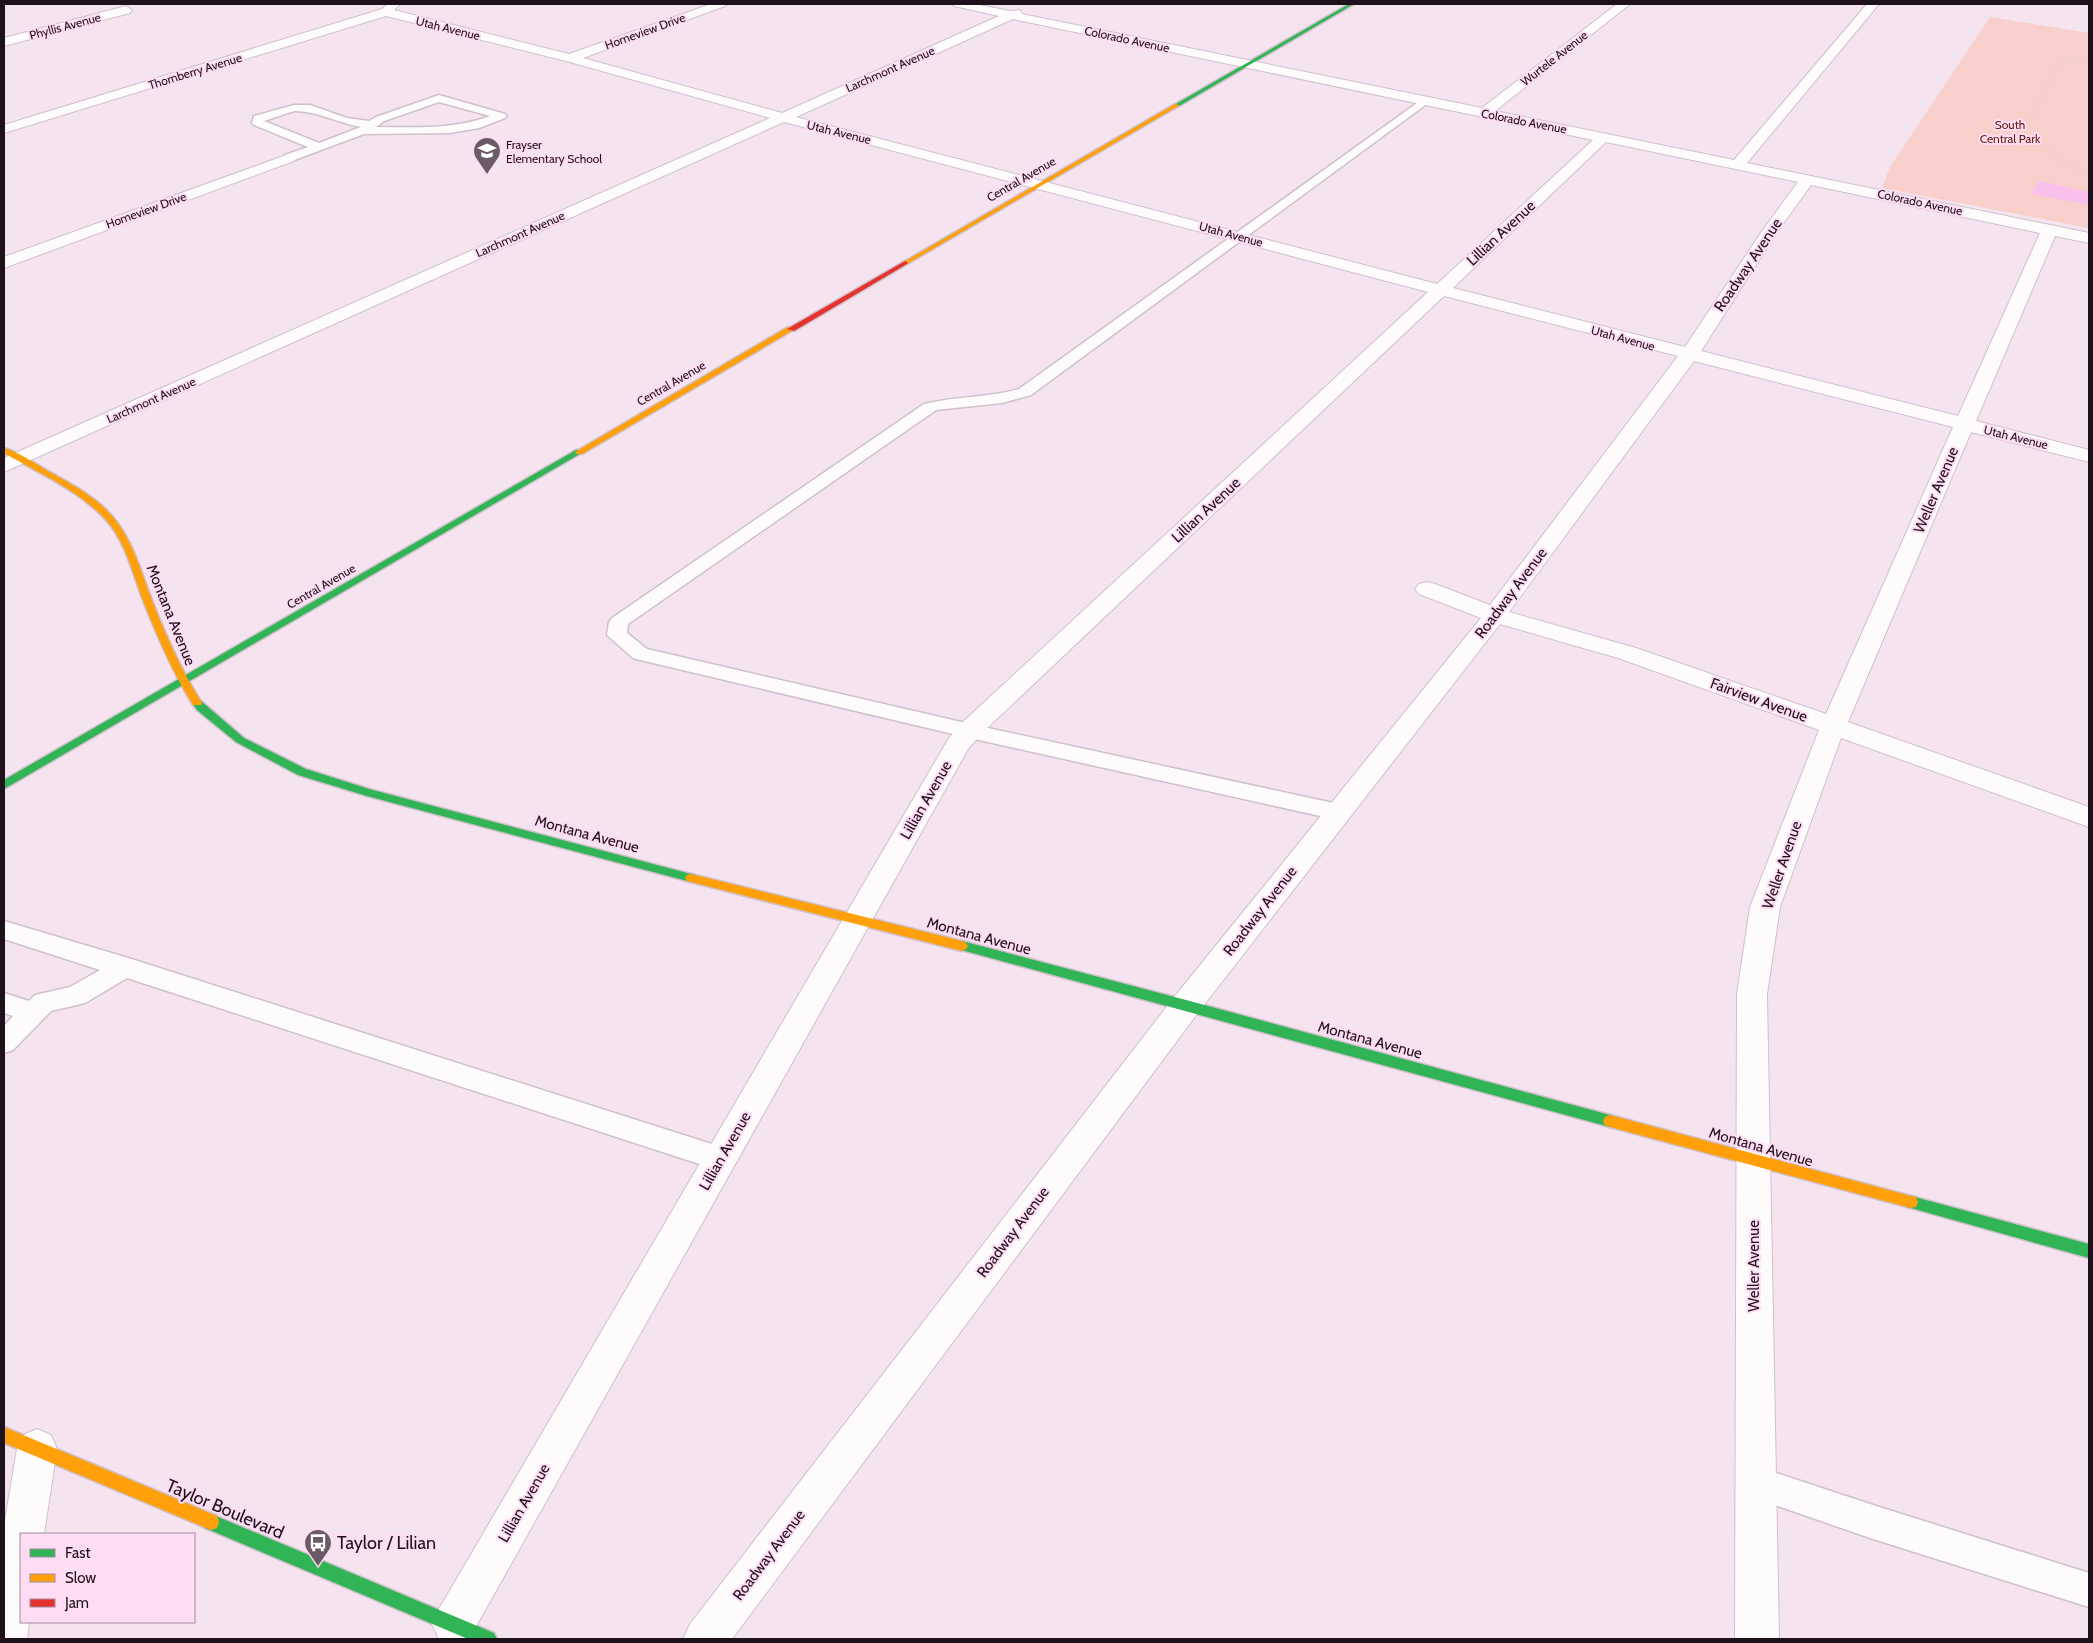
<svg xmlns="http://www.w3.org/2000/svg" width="2093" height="1643" font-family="Cabin,sans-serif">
	<rect width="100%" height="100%" fill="#f5e4f0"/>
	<path fill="#f8cfcb" d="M1990,17l99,16v195l-207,-40 8,-21z"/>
	<path fill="#fac0ec" d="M2039,181l50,11v13l-57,-11z"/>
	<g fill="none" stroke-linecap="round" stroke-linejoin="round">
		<defs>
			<path id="lane" d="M439,95l66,19 2,2 -2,2 -26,10 -29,5 -86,1 -75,28 -6,-4 2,-3 23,-8 -54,-22 -2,-2 2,-7 40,-11h16l37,13 22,3 7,-4zM439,102l51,14c-37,14 -76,11 -114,11l8,-6zM294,111c24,0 44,12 67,16l-42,16 -55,-22z
				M1424,98l4,1 2,2 -2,2 -397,292 -29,8 -66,7 -308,214 -1,9 20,16 323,75 368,80 8,2 3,6 -3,6 -8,2 -368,-82 -330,-78 -7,-2 -26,-23 2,-13 3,-4 312,-214c32,-8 65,-6 95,-15z
				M4,921l121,36 596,190 10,3 4,9 -4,9 -10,3 -594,-193 -42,25 -34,8 -38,39 -9,3v-27l9,-10 -9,-3v-20l25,8 6,-6 35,-8 30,-17 -96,-31z
				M1755,1466l118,39 216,68v34l-216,-68 -130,-45 -4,-12 4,-12z"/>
			<path id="street" d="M388,4h12l-6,6 175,44 142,-50h16l-2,2 -142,52 199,55 217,-97 -45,-10 -2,-2h22l36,7 10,-1 2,4 460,94 135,-104h13l-135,107 239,49 133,-156h12l-132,159 342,70v10l-34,-7 -79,185 113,29v12l-118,-30 -123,290 241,85v20l-248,-89 -61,169 -13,87 12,645h-44l2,-645 13,-87 69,-177 -201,-72 -118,-34 -303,390 -465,625h-49l7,-15 485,-628 306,-378 -62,-24 -4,-5 4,-5 8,-2 8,2 55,21 188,-249 -234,-60 -461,436 -15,17 -499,890h-30l-7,-15 7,-15 510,-871 16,-18 463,-428 -644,-170 -780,350v-14l766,-340 -204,-57 -180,-45 -382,117v-8l378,-116zM1013,19l580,121 -156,144 -641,-167zM1606,142l192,40 -38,52 -75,113 -232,-59zM1811,185l229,48 -82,183 -257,-65 74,-116zM1694,361l259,66 -127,287 -190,-66 -127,-36z
				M126,6l6,4 -2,3 -126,33v-8z
				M289,154l5,1 2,3 -2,3 -290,107v-11z
				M37,1429l14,6 6,14 -13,85h-23v88h8l-2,17h-23v-113l13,-77 6,-14z"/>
			<path id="fast" d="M1349,4h5l-175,102 -5,-1z
				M576,450h6l1,2 -579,337v-9z
				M197,700l4,1 43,37 62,31 63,20 322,85 4,1 2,3 -2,3 -4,1 -324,-86 -69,-21 -62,-33 -39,-32 -5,-7z
				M962,941l224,59 424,115 5,2 2,4 -2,4 -5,2 -652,-178 -2,-3 2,-3z
				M1911,1196l178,48v14l-178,-50 -5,-1 -2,-5 2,-5z
				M211,1514l283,119 3,6h-29l-263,-111 -2,-6 2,-6z"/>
			<path id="slow" d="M1175,104l5,1 -273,159 -5,-1z
				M788,327l7,2 -213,125h-6l-1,-2z
				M4,448c15,4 30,15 44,23 22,12 48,26 65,46 20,24 28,55 39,83 14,36 29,70 50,103l-1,2h-8c-20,-32 -35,-67 -49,-102 -11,-28 -18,-61 -38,-83 -27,-30 -68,-47 -102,-67z
				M691,874l271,67 4,2 2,3 -2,3 -4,2 -275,-70 -2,-3 2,-3z
				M1610,1115l301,81 5,1 2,5 -2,5 -5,1 -301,-81 -5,-2 -2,-4 2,-4z
				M4,1427l213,89 2,6 -2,6 -6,2 -207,-87z"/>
			<path id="jam" d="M905,261l3,2 -1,1 -113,67 -7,-2z"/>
		</defs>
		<use href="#lane" stroke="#cfc0ca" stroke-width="3"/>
		<use href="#street" stroke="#cfc0ca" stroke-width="2"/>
		<use href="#fast" stroke="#cfc0ca" stroke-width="3"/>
		<use href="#slow" stroke="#cfc0ca" stroke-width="3"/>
		<use href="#jam" stroke="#cfc0ca" stroke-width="3"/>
		<path stroke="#d4cfd2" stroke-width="1" stroke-dasharray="1 2" stroke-linecap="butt" d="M2089,58c-7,1 -17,1 -23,4 -17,7 -31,48 -38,64 9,26 38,36 61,48"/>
		<use href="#lane" fill="#fefbfd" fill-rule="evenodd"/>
		<use href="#street" fill="#fefbfd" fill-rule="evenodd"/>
		<use href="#fast" fill="#30b455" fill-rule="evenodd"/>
		<use href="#slow" fill="#ff9f0a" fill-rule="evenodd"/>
		<use href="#jam" fill="#e5322d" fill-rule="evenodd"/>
	</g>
	<defs>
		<symbol id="school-pin" viewBox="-11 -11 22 30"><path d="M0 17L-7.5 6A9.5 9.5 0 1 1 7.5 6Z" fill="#6a5b66" stroke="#fddcf4"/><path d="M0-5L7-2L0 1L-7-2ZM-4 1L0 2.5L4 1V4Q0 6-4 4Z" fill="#fff"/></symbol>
		<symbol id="bus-pin" viewBox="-11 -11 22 30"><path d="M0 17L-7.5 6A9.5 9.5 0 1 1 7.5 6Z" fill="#6a5b66" stroke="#fddcf4"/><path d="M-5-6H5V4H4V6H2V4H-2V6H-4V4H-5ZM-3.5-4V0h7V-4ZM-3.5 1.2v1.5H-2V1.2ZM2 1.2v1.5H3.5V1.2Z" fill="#fff"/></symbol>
	</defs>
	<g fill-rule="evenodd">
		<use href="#school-pin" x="471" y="135" width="32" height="43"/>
		<use href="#bus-pin" x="302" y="1527" width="32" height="43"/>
	</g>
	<g text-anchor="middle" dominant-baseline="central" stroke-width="4" stroke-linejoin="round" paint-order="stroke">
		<g font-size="12" fill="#1f111b" stroke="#fddcf4">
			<text transform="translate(65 26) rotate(-15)">Phyllis Avenue</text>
			<text transform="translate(448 28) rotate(14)">Utah Avenue</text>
			<text transform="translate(645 31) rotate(-20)">Homeview Drive</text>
			<text transform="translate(1127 39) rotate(12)">Colorado Avenue</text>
			<text transform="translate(1554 58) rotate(-38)">Wurtele Avenue</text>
			<text transform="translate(890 69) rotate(-24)">Larchmont Avenue</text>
			<text transform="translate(195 71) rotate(-17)">Thornberry Avenue</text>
			<text transform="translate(1524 121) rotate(11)">Colorado Avenue</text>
			<text transform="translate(839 132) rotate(14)">Utah Avenue</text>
			<text transform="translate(1021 179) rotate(-30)">Central Avenue</text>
			<text transform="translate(1920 202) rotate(12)">Colorado Avenue</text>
			<text transform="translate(146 210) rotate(-20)">Homeview Drive</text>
			<text transform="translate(520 234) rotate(-24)">Larchmont Avenue</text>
			<text transform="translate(1231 234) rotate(15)">Utah Avenue</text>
			<text transform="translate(1623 338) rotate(15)">Utah Avenue</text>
			<text transform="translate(671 383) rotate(-30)">Central Avenue</text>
			<text transform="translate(151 400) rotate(-24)">Larchmont Avenue</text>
			<text transform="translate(2016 437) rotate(14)">Utah Avenue</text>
			<text transform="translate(321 586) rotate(-30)">Central Avenue</text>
		</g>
		<g font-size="12" fill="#65210f" stroke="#fddcf4">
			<text x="2010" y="124">South<tspan x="2010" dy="14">Central Park</tspan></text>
		</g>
		<g font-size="12" fill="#1f111b" stroke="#fddcf4" text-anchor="start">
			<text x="506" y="144">Frayser<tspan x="506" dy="14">Elementary School</tspan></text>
		</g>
		<g font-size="15" fill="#1f111b" stroke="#fddcf4">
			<text transform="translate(1501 233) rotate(-43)">Lillian Avenue</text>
			<text transform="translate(1748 265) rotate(-56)">Roadway Avenue</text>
			<text transform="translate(1936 490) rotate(-67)">Weller Avenue</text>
			<text transform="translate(1206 510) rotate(-43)">Lillian Avenue</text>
			<text transform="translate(1511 593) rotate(-53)">Roadway Avenue</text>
			<text transform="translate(171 615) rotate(68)">Montana Avenue</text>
			<text transform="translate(1759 700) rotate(20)">Fairview Avenue</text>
			<text transform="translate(926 800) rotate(-60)">Lillian Avenue</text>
			<text transform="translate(587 834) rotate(15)">Montana Avenue</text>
			<text transform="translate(1782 865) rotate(-71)">Weller Avenue</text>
			<text transform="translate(1260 911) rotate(-52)">Roadway Avenue</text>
			<text transform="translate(979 936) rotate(15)">Montana Avenue</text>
			<text transform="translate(1370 1040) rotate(15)">Montana Avenue</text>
			<text transform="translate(1761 1147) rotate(16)">Montana Avenue</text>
			<text transform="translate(725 1151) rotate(-60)">Lillian Avenue</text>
			<text transform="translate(1013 1232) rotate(-53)">Roadway Avenue</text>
			<text transform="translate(1754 1266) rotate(-90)">Weller Avenue</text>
			<text transform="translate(524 1503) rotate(-60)">Lillian Avenue</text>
			<text transform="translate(769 1555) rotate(-53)">Roadway Avenue</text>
		</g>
		<g font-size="18" fill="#1f111b" stroke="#fddcf4">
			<text transform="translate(225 1509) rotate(23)">Taylor Boulevard</text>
		</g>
		<g font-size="18" fill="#1f111b" stroke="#fddcf4" text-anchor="start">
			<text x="337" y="1543">Taylor / Lilian</text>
		</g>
	</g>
	<rect width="2093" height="1643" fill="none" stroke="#1f111b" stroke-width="10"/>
	<rect x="20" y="1533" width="175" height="90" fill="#fddcf4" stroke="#a48b9d"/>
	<rect x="30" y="1549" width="25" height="8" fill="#30b455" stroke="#a48b9d"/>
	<text x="65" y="1558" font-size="15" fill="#1f111b">Fast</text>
	<rect x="30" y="1574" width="25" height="8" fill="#ff9f0a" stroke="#a48b9d"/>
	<text x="65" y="1583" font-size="15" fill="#1f111b">Slow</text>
	<rect x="30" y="1599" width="25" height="8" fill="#e5322d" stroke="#a48b9d"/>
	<text x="65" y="1608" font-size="15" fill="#1f111b">Jam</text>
</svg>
